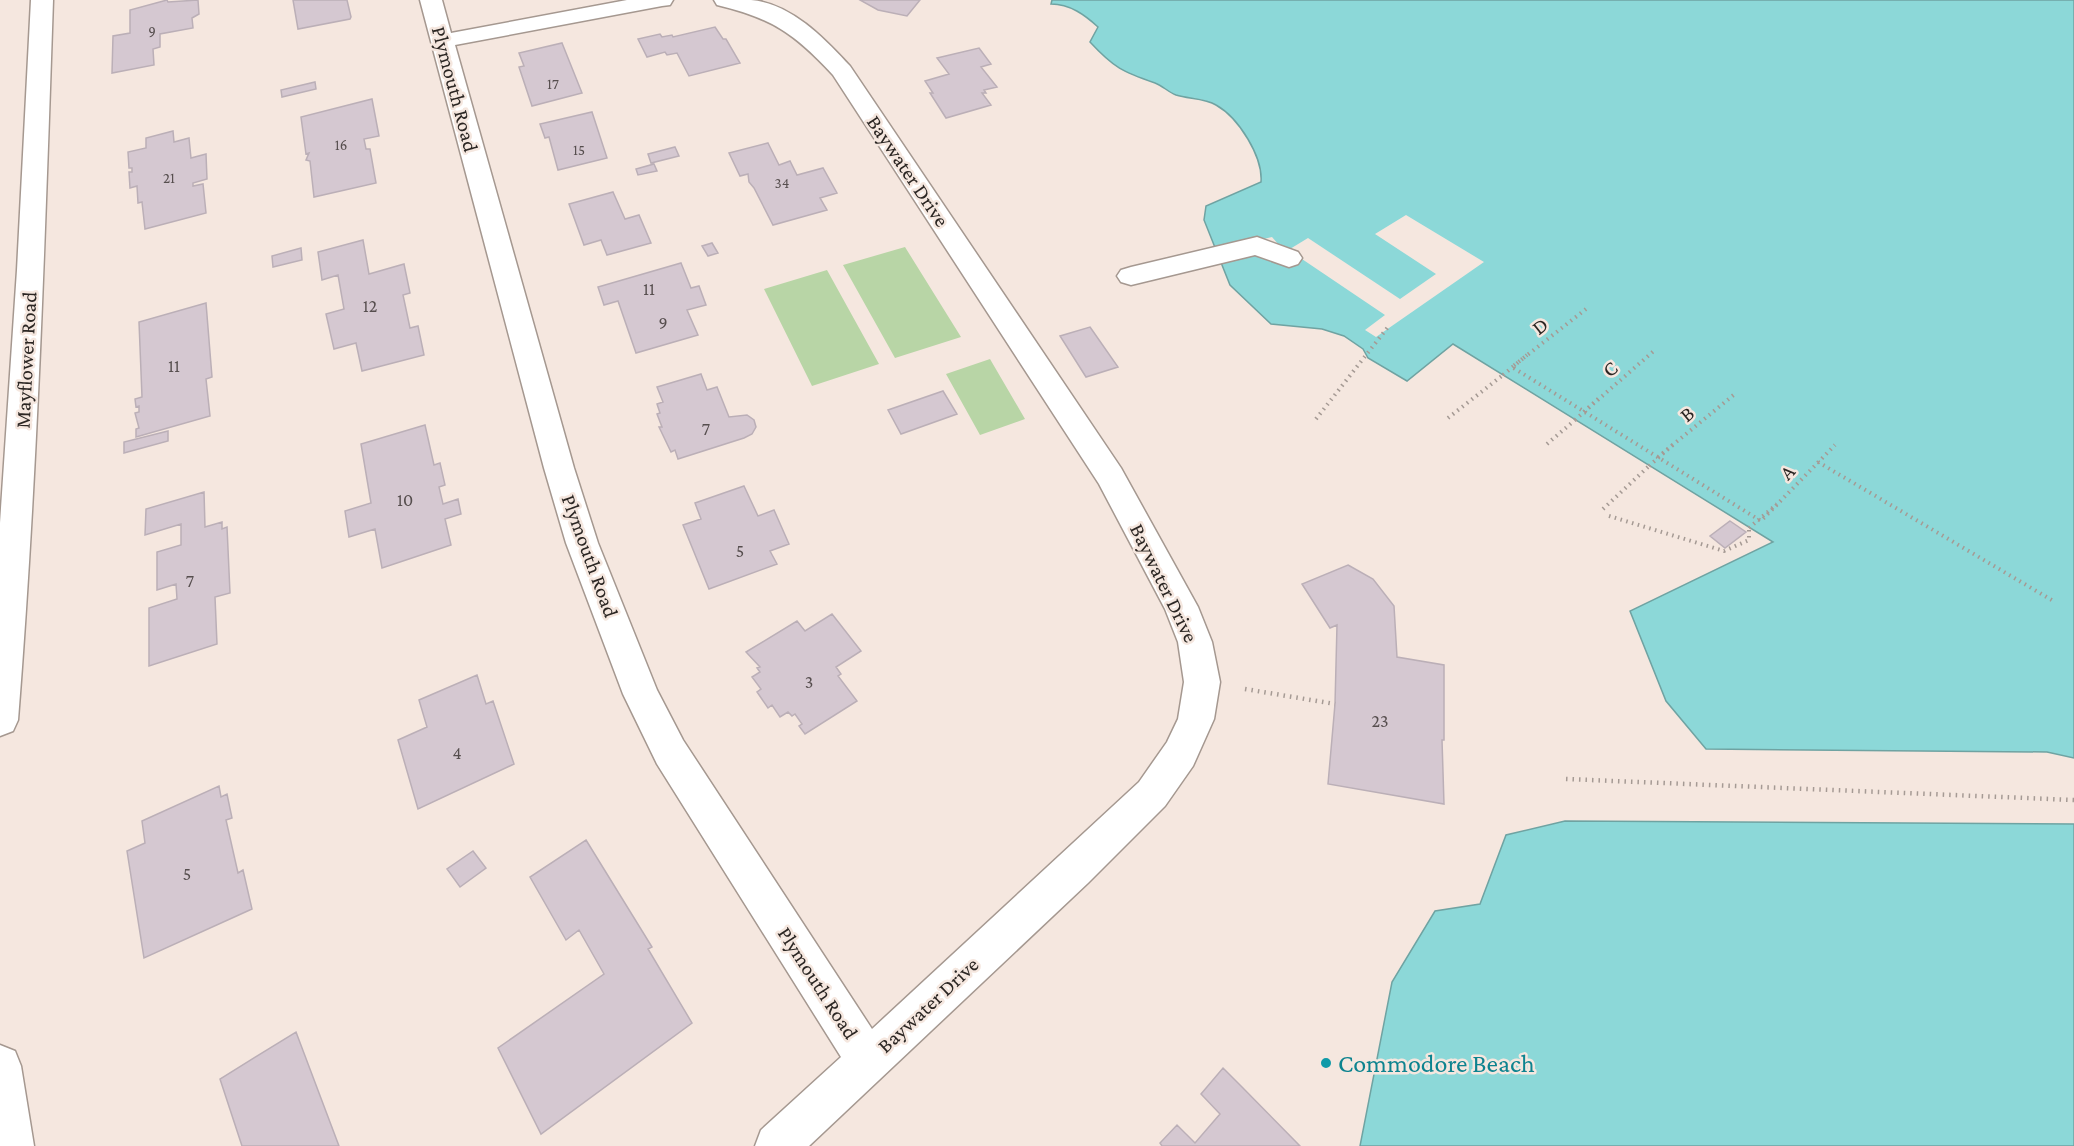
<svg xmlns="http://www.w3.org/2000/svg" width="2074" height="1146" font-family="'Crimson Pro',serif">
	<rect width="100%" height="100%" fill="#f5e7df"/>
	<path fill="#b8d5a6" d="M905,247l56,90 -66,21 -52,-93z
		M827,270l52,94 -67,22 -48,-97z
		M990,359l35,60 -45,16 -34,-61z"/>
	<path fill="#8cd8d8" stroke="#6fa3a2" stroke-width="1.5" d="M1052,0h1022v758l-27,-6 -341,-3 -40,-48 -36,-90 143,-69 -320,-198 -46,37 -39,-23 -5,-9 -19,-13 -22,-7 -51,-5 -41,-39 -26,-65 2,-14 55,-24c2,-25 -22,-64 -45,-77 -11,-7 -28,-6 -40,-10 -8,-3 -13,-9 -21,-12 -32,-11 -41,-15 -65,-41l8,-15c-13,-12 -28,-23 -47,-23z
		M1565,821l509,3v322h-714l32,-164 43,-71 45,-7 26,-69z"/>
	<path fill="#f5e7df" d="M1406,215l78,47 -108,75 -11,-7 20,-15 -86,-58 -87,-6 60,-14 13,15 23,-14 92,61 36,-25 -61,-40z"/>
	<path fill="#d5c8d1" stroke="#bbafb7" stroke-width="1.5" d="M167,0l1,2 30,-2 1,14 -7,4 1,10 -33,6v13l-7,2 1,16 -42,8 1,-37 17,-3v-23z
		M293,0h54l4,17 -1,2 -52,10z
		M860,0h60l-13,16 -29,-6z
		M715,27l8,12h3l14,24 -51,13 -12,-23 -10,2 -2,-3 -18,5 -9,-18 22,-5 2,3 10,-2 1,2z
		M562,43l20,50 -50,13 -13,-39 5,-1 -5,-13z
		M979,48l12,16 -10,3 16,20 -13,3 2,3h-4l9,12 -45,13 -16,-25h3l-8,-12 24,-7 -12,-16z
		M315,82l1,7 -34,8 -1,-7z
		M372,99l7,37 -15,3 2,10h4l6,34 -62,14 -4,-36 -4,-1 3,-7 -3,1 -5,-37z
		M592,112l15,46 -49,12 -9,-33 -4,1 -5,-14z
		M173,131l1,11 15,-4 2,20 15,-4 1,25 -14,4v3l10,-2 3,29 -61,16 -3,-27 -4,1 -1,-17 -7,2 -1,-16h3v-4h-3l-1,-16 18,-4v-10z
		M768,143l11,22 11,-4 7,14 26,-7 14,25 -17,5 7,12 -54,15 -19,-37 -5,-6 -1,-8 -8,2 -11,-23z
		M675,147l4,9 -28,7 -3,-9z
		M654,164l3,7 -19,4 -2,-6z
		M613,192l12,27 14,-4 12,28 -44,12 -6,-15 -17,5 -15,-41z
		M363,240l6,34 35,-10 6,29 -7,2 7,33 8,-2 6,29 -62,16 -6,-28 -22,6 -8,-35 18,-5 -6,-34 -16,5 -4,-28z
		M712,243l6,10 -10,3 -6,-10z
		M301,248l1,12 -29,7 -1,-11z
		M681,263l10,25 8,-2 7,19 -19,5 11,25 -62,18 -18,-52 -14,4 -6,-18z
		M206,303l6,74 -6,2 4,37 -74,21v-8l3,-1 -4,-15 4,-1v-6l-3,1 -1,-8 7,-2 -3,-75z
		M1090,327l28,40 -32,10 -26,-41z
		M701,374l6,16 10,-3 12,30 18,-2 7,5 2,7 -4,7 -8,4 -66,21 -3,-9 -4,2 -12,-25h3l-5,-13 3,-1 -3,-9 6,-2 -6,-15z
		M943,391l14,23 -56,20 -13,-24z
		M425,425l9,40 6,-2 5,22 -6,2 4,17 15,-5 3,15 -16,5 6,26 -69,23 -7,-39 -26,8 -4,-26 26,-8 -10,-59z
		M168,431v10l-44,12v-11z
		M744,486l14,30 16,-6 15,34 -19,7 7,13 -68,25 -26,-64 18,-6 -6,-16z
		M204,492l1,35 17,-5v7l5,-2 3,66 -15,4 2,47 -68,22v-58l28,-9 -1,-15 -19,6v-38l24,-7v-21l-36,11 1,-26z
		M1730,521l16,11 -21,16 -15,-12z
		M1348,565l25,14 21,27 3,51 47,8v75h-2l2,64 -116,-20 7,-80 2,-79 -7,3 -28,-44z
		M832,614l29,37 -25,16 5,7 -3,2 19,25 -52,33 -6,-8 3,-2 -7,-10 -3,2 -4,-4 -8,5 -8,-12 -4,3 -11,-16 4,-3 -9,-12 8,-5 -3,-4 3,-1 -14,-15 51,-31 8,10z
		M477,675l9,29 7,-3 21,63 -96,45 -20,-69 29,-13 -8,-27z
		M219,786l2,11 6,-3 5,24 -6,2 12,53 5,-3 9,39 -108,49 -17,-107 18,-8 -3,-22z
		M586,840l66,107 -4,2 44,74 -151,111 -43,-86 106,-74 -25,-44 -13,10 -36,-63z
		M473,851l13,17 -26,19 -13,-18z
		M296,1032l43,114h-97l-22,-67z
		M1223,1068l19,19 58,59h-138l-2,-3 17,-18 18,18 25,-29 -19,-20z"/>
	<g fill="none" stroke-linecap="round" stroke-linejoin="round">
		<defs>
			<path id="minor" d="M31,0h22c-8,240 -16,480 -35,720l-5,11 -13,5v-213l17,-253z
				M420,0h22l9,33 176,-33h46l-3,5 -8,1 -207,39 119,423 24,75 59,147 26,50 189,289 267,-247 28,-40 11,-23 6,-37 -6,-40 -13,-33 -66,-125 -266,-409c-38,-41 -61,-57 -116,-70l-3,-5c13,0 25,0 37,0 40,3 74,39 99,66l271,402 77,139 14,35 8,40 -6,37 -21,47 -28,40 -77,77 -279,263h-54l6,-16 80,-73 -184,-293 -34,-70 -57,-151 -22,-75z
				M1257,237l41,15 4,6 -4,6 -9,3 -34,-12 -124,30 -10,-3 -4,-6 4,-6 10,-3z
				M0,1045l15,6 6,15 13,80h-34z"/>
		</defs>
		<use href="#minor" stroke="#a59890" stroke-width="3"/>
		<path stroke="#a59a94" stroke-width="4" stroke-dasharray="1.5 4.5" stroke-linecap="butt" d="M1586,309l-74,58 249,154 74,-76
			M1584,412l72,-63
			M1448,418l55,-43
			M1316,419l72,-92
			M1547,444l28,-24
			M1658,457l78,-64
			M1818,462l237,140
			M1603,509l46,-43
			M1609,516l115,35 25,-11v-12"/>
		<path stroke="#a59a94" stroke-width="4.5" stroke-dasharray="1.5 5" stroke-linecap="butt" d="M1245,689l90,15
			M1566,779l508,21"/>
		<use href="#minor" fill="#fff" fill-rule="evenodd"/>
		<path stroke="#a59a94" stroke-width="4" stroke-dasharray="1.5 4.5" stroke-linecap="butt" d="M1503,375l24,-20
			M1575,420l24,-22
			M1649,466l26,-23
			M1749,528l28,-24"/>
	</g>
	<circle fill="#0f9aa8" stroke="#f5e7df" stroke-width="2" cx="1326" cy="1063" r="6"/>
	<g text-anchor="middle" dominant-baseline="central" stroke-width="5" stroke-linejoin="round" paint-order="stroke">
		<g font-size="15" fill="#564e4e">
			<text x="152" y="31">9</text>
			<text x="553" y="84">17</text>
			<text x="341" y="145">16</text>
			<text x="579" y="150">15</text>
			<text x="169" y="178">21</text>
			<text x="782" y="183">34</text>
		</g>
		<g font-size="18" fill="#564e4e">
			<text x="649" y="289">11</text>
			<text x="370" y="306">12</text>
			<text x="663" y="323">9</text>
			<text x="174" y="366">11</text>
			<text x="706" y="429">7</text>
			<text x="405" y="500">10</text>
			<text x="740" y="551">5</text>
			<text x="190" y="581">7</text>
			<text x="809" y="682">3</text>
			<text x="1380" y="721">23</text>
			<text x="457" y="753">4</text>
			<text x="187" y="874">5</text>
		</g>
		<g font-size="21" fill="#2b2623" stroke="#f5e7df">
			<text transform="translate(455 89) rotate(75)">Plymouth Road</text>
			<text transform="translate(908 171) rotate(56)">Baywater Drive</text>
			<text transform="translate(1540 326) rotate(-38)">D</text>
			<text transform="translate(26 360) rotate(-87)">Mayflower Road</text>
			<text transform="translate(1610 369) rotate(-40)">C</text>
			<text transform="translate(1687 414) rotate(-40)">B</text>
			<text transform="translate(1787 472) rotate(-46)">A</text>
			<text transform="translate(590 556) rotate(70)">Plymouth Road</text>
			<text transform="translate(1164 583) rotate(64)">Baywater Drive</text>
			<text transform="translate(818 983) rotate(57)">Plymouth Road</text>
			<text transform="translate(928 1005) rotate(-43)">Baywater Drive</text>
		</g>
		<g font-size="26" fill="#0d838f" stroke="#f5e7df" text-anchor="start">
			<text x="1338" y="1063">Commodore Beach</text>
		</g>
	</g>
</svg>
